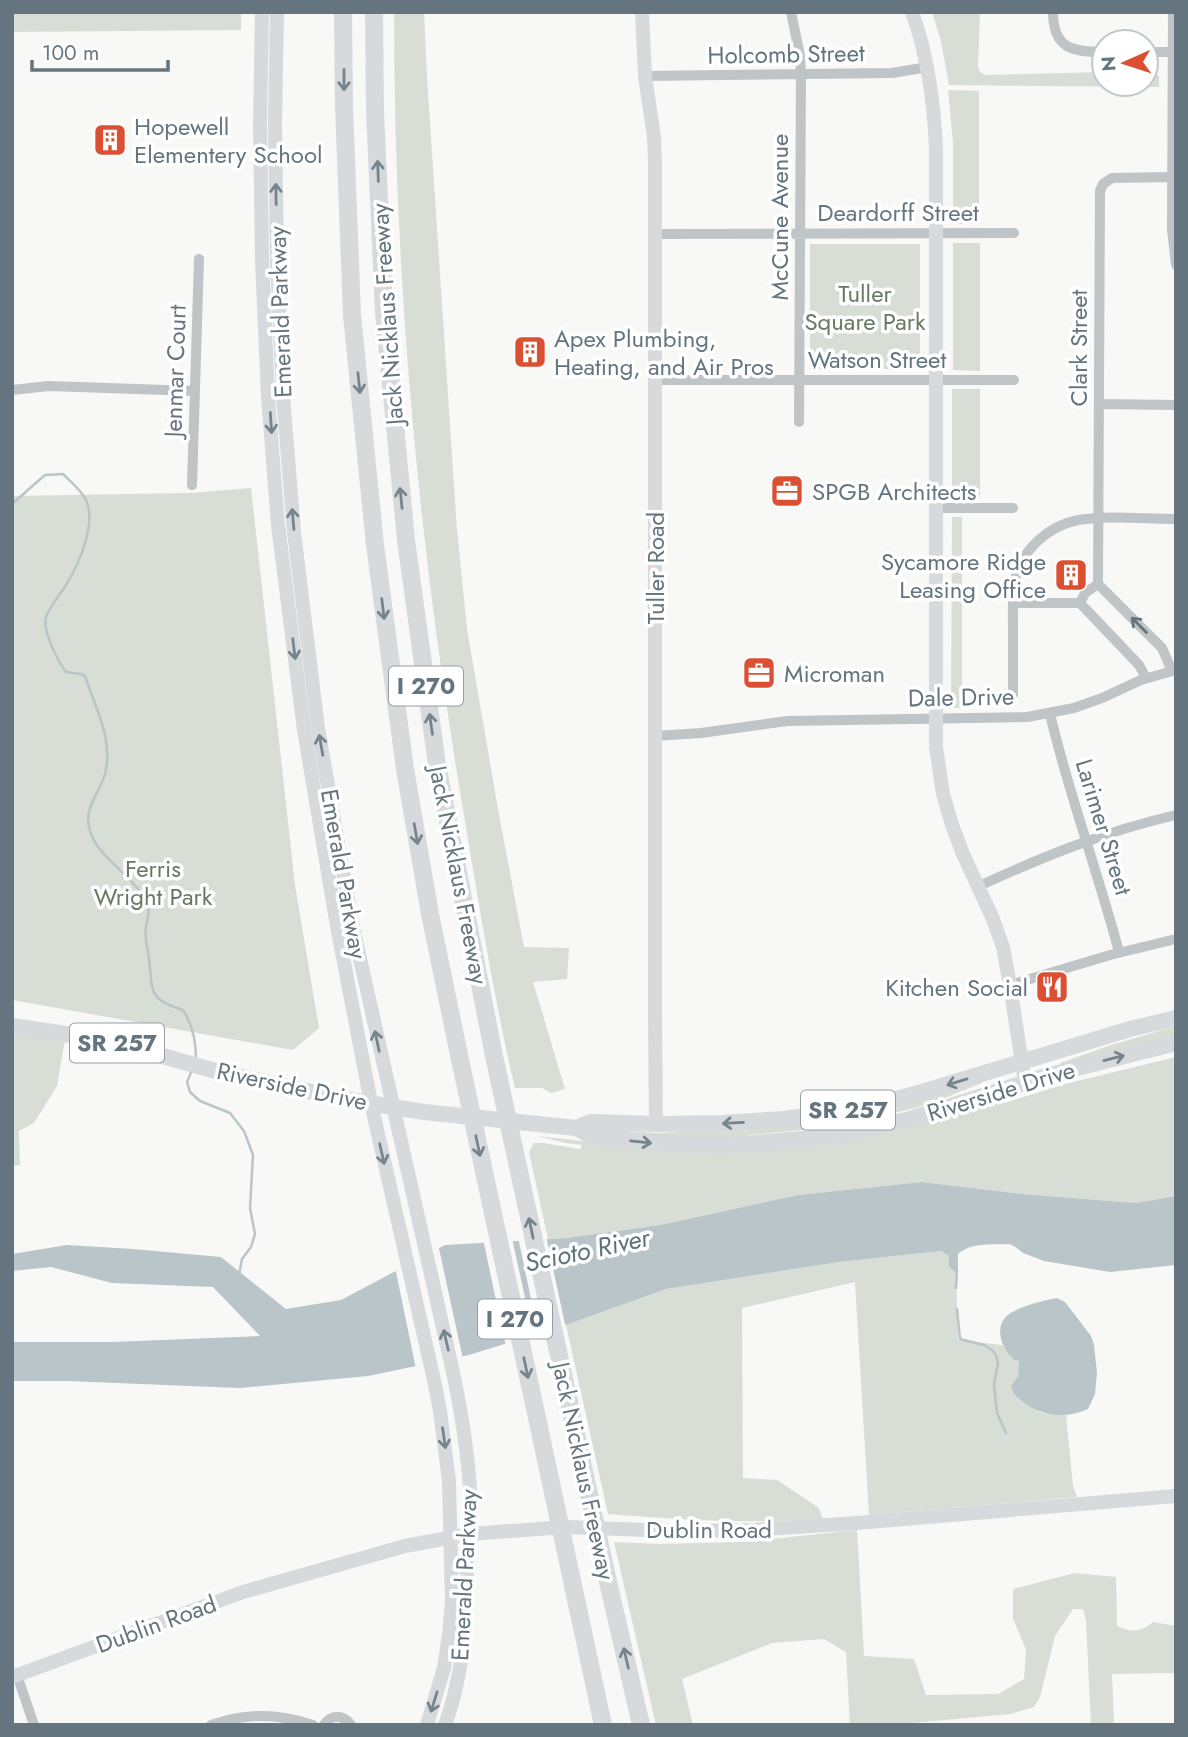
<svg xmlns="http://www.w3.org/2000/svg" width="1188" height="1737" font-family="Jost,sans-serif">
	<rect width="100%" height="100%" fill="#f8f8f6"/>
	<path fill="#d8ddd5" d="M12,12h229v18l-229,2z
		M394,12h30l3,66 30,452 10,99 31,180 26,138 45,1 -2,31 -34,3 32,107 -14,4 -9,-5h-27c-21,-88 -35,-178 -50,-267 -46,-268 -71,-538 -71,-809z
		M932,12h48l-2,54 2,6 5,3 119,-3v12h42v-13h4l9,5v11l-210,-2 -8,-44z
		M948,90l31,1v133h-26v-81z
		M953,243h27v128l-27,-1z
		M810,244h110v125h-110z
		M952,389h28v109h-28z
		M251,488l44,397 24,143 -26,22 -281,-50v-504l178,-3z
		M952,517h10v191h-11z
		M12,1026l54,8 -9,52 -23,37 -15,8 1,34 -8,1z
		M1176,1026v12l-115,29 -1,-4 51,-18z
		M1176,1057v139l-40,7 -114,-9 -100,-12 -124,13 -138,30 -93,13 -19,1 -19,-87 5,-9h9l37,6 2,-4 -16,-2 -29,-7 111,12 73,4 280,-56 3,7 61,-19z
		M980,1079l2,4 -50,20 -17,5 -54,13 -48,8 -63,6 -20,5 -118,-7v-3l44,3 20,-1z
		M941,1251l8,5v11l7,6 2,67 44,5 9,13 8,3 -1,15 -6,8 6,15 13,8 11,6 24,2 7,71 4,11 -208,18 -14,-233 -113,26 1,170 34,2 42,28 4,11c-72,5 -143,1 -215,-5l-42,-189 100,-36 173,-27z
		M857,1530l7,126 50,3 12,36 72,-1 26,-15 2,-30 -13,-30v-30l62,-16 41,4 1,49c15,7 24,6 36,-4l23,4v47l-64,1 2,51h-23l-5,-104 -3,-12h-10l-18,27 -15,61 -6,10 -24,7 -120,11h-40l-4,-73 -22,-13 -52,4 -90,36 11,46h-37l-42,-183 45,2 85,-2z"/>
	<path fill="#b9c5c9" d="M922,1182l100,12 114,9 40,-7v69l-66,7 -66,-11 -21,-8 -9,-7 -5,-2c-17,1 -38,-2 -51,10v17l-2,2 -7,-6v-11l-8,-5 -102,11 -173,27 -100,36 -97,30 -101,21 -128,12 -173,-7h-55v-39h100l148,-6 -47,-49 -101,-4 -61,-16 -39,4v-17l55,-9 66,4 88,8 65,52 55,-9 104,-55 122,-7 93,-13 138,-30z
		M1057,1298l8,4 26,34 3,9 3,28 -2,21 -7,15c-20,9 -40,8 -59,-3 -9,-6 -15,-9 -18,-20l7,-10 1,-15 -5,-1c-12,-10 -21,-33 -6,-45 9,-8 37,-15 49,-17z"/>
	<path fill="#f8f8f6" d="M546,1236l20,93 -27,8 -21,-100z
		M512,1238l22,101 -28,8 -23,-108z
		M438,1244l25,115 -47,10 -21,-102z"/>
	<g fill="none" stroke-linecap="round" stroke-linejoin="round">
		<path stroke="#b9c5c9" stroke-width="2.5" d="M12,504l33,-29 18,-1c8,8 16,14 22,24 13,23 -6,66 -19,87 -5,8 -17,23 -20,32 -4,14 12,44 20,55l15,2 4,2c10,31 29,65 20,98 -4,15 -17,30 -17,45 1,33 36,49 52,73 3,4 7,9 8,14 2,7 -1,14 -2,21 -2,11 2,21 3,32 4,32 -2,40 34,51 10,15 13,31 13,49
			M192,1070l-5,12 3,10 10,9 30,12 14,18 9,24 -3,53 5,26 -4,13 -9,12 -3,16
			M956,1288l1,-18
			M957,1309l3,30 24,6 7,4 5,6 2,8 -4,21 3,29 9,20"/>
		<path stroke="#bfc4c7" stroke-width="10" d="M791,12l9,44 1,18 -2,348
			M1053,12c0,37 20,40 51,40
			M1173,12l-1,218 4,35
			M1146,52h30
			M645,76l247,-3 36,-6
			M655,234l359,-1
			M656,380h358
			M12,390l37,-4 146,5
			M1099,404l77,1
			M192,485l7,-226
			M936,508h77
			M1098,584l2,-393 3,-7 9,-6 60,-1
			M1098,584l64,64 10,23
			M1013,603h67
			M1080,603l59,62 7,13
			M1080,603l5,-10 13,-9
			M1013,695c0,-22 0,-44 0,-65 0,-16 -1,-34 2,-49 6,-31 33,-55 63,-61 32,-5 66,-1 98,-1
			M1050,714c19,81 48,158 69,238
			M655,736l46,-3 86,-12 240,-4 47,-9 28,-10 39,-18 35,-10
			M977,887c65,-30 129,-56 199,-72
			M1010,985l100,-30 66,-16
			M17,1675l17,50
			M211,1725c35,-12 66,-12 102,0
			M324,1725c7,-11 19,-11 27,0"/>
		<path stroke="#d6dadd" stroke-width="14" d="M262,12l-2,111 2,137 6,137 10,128 26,205 33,196 34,177 63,277 6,31 9,70 3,120 -3,34 -5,33 -17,57
			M277,12l-2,111 2,137 6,136 11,136 24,196 34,195 102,454c9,44 16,89 17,134 0,15 -4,29 -5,43 0,9 1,18 1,27 -1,49 -5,98 -22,144
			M642,12l3,64 9,61 1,26v854l1,107
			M912,12c16,44 22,90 24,137v598l7,47 9,31 11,29 30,65 10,28 7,38 15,98
			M12,1677l231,-85 162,-46 65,-12 96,-7 108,4 77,-1 106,-7 319,-27"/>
		<path stroke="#d6dadd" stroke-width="16" d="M12,1026l94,14 113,32 125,27 80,13 152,16 17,9 97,8 34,1 89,-8 45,-7 52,-12 136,-43 130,-33
			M576,1128l15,-6 65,2 66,-1 61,-4 46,-6 48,-9 45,-12 208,-63 46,-11"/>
		<path stroke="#d6dadd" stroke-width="18" d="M343,12l1,94 8,209 23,230 30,224 25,145 29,141 144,670
			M374,12l1,98 9,202 22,228 31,225 57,291 114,526 33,143"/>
	</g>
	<defs><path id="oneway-shaft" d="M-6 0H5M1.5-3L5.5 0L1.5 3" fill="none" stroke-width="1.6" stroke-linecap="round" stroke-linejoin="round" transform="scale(1.75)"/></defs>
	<g stroke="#76848d">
		<use href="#oneway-shaft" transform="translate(344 80) rotate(90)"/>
		<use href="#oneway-shaft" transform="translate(378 171) rotate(-92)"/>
		<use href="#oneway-shaft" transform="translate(276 194) rotate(-91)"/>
		<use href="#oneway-shaft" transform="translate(359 383) rotate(84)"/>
		<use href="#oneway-shaft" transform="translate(271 423) rotate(86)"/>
		<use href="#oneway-shaft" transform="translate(401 498) rotate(-96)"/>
		<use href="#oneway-shaft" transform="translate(293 519) rotate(-95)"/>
		<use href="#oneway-shaft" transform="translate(383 609) rotate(83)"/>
		<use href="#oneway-shaft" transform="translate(294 649) rotate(83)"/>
		<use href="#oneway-shaft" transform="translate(431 724) rotate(-98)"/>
		<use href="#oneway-shaft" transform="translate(321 745) rotate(-100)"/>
		<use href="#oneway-shaft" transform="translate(416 834) rotate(80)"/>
		<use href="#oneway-shaft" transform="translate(377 1041) rotate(-102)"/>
		<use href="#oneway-shaft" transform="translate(1114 1058) rotate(-14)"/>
		<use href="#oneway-shaft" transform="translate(957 1082) rotate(163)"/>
		<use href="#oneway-shaft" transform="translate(733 1123) rotate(177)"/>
		<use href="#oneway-shaft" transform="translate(641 1142) rotate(6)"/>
		<use href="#oneway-shaft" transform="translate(478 1146) rotate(78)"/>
		<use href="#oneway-shaft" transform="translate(382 1154) rotate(77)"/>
		<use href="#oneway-shaft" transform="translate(531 1228) rotate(-102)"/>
		<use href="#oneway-shaft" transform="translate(446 1340) rotate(-103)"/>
		<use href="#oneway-shaft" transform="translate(526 1368) rotate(78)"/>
		<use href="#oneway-shaft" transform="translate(444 1438) rotate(82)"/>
		<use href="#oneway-shaft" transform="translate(626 1658) rotate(-103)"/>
		<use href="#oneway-shaft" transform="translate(434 1702) rotate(107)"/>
	</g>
	<use stroke="#65757f" href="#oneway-shaft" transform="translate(1139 625) rotate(-135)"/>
	<defs>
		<symbol id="building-square" viewBox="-11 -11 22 22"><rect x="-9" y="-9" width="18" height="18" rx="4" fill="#db5033" stroke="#fff"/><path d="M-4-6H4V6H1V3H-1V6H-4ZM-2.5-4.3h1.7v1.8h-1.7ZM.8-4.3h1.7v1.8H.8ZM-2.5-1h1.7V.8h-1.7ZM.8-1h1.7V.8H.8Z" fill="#fff"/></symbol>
		<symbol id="office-square" viewBox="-11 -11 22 22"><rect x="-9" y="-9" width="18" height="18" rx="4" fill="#db5033" stroke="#fff"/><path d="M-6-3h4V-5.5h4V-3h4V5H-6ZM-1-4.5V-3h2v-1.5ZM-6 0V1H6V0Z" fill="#fff"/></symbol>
		<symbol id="restaurant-square" viewBox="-11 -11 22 22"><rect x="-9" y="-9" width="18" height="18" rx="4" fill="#db5033" stroke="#fff"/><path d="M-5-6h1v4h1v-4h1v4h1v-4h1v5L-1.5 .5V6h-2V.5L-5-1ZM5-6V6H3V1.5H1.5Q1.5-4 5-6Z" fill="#fff"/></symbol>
	</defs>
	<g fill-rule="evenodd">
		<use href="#building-square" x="91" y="121" width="38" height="38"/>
		<use href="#building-square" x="511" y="333" width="38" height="38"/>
		<use href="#office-square" x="768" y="472" width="38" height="38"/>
		<use href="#building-square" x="1052" y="556" width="38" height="38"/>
		<use href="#office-square" x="740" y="654" width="38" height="38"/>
		<use href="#restaurant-square" x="1033" y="968" width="38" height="38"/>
	</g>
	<g text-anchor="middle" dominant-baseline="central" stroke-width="7" stroke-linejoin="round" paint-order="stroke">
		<g fill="#fff" stroke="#939ea5" stroke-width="2">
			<rect x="389" y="666.5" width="74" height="39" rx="5"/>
			<rect x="70" y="1023.5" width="94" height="39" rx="5"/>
			<rect x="801" y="1090.5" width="94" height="39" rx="5"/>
			<rect x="478" y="1299.5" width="74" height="39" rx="5"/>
		</g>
		<g font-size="23" font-weight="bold" fill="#65757f">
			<text x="426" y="686">I 270</text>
			<text x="117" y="1043">SR 257</text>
			<text x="848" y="1110">SR 257</text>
			<text x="515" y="1319">I 270</text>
		</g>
		<g font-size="24" fill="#65757f" stroke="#fff">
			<text transform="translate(786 54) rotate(-1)">Holcomb Street</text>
			<text x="898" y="212">Deardorff Street</text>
			<text transform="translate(779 217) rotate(-90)">McCune Avenue</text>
			<text transform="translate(280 312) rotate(-92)">Emerald Parkway</text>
			<text transform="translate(387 314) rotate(-94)">Jack Nicklaus Freeway</text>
			<text transform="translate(1078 348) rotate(-90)">Clark Street</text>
			<text x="877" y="359">Watson Street</text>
			<text transform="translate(175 371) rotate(-88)">Jenmar Court</text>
			<text transform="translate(655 568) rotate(-90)">Tuller Road</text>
			<text transform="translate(961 697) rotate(-1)">Dale Drive</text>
			<text transform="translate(1104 827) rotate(73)">Larimer Street</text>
			<text transform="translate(344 874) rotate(80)">Emerald Parkway</text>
			<text transform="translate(459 875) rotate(79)">Jack Nicklaus Freeway</text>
			<text transform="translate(292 1086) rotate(12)">Riverside Drive</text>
			<text transform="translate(1001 1091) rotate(-17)">Riverside Drive</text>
			<text transform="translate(584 1471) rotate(78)">Jack Nicklaus Freeway</text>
			<text x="709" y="1529">Dublin Road</text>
			<text transform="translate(464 1575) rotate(-87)">Emerald Parkway</text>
			<text transform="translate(156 1624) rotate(-20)">Dublin Road</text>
		</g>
		<g font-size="24" fill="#65757f" stroke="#fff" text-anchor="start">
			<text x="134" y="126">Hopewell<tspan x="134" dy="28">Elementery School</tspan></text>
			<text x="554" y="338">Apex Plumbing,<tspan x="554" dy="28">Heating, and Air Pros</tspan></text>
			<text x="812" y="491">SPGB Architects</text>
			<text x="1046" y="561" text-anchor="end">Sycamore Ridge<tspan x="1046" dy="28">Leasing Office</tspan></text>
			<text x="784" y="673">Microman</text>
			<text x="1028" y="987" text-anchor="end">Kitchen Social</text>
		</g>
		<g font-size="24" fill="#687863" stroke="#fff">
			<text x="865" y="293">Tuller<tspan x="865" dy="28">Square Park</tspan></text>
			<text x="153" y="868">Ferris<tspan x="153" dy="28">Wright Park</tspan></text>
		</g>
		<g font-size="26" font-style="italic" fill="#5f747a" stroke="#fff">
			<text transform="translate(587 1250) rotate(-12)">Scioto River</text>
		</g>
	</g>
	<rect width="1188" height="1737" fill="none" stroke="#65757f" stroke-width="28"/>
	<g transform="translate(1125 63) rotate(267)"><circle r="33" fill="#ffffff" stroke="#c1c8cc" stroke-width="2"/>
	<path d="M0-5L12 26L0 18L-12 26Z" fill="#db5033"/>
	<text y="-10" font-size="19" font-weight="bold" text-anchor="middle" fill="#65757f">N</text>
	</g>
	<path d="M32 60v10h136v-10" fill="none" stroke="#65757f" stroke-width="3.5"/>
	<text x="42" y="60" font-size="21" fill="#65757f" stroke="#ffffff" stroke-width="5" paint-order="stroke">100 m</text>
</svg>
